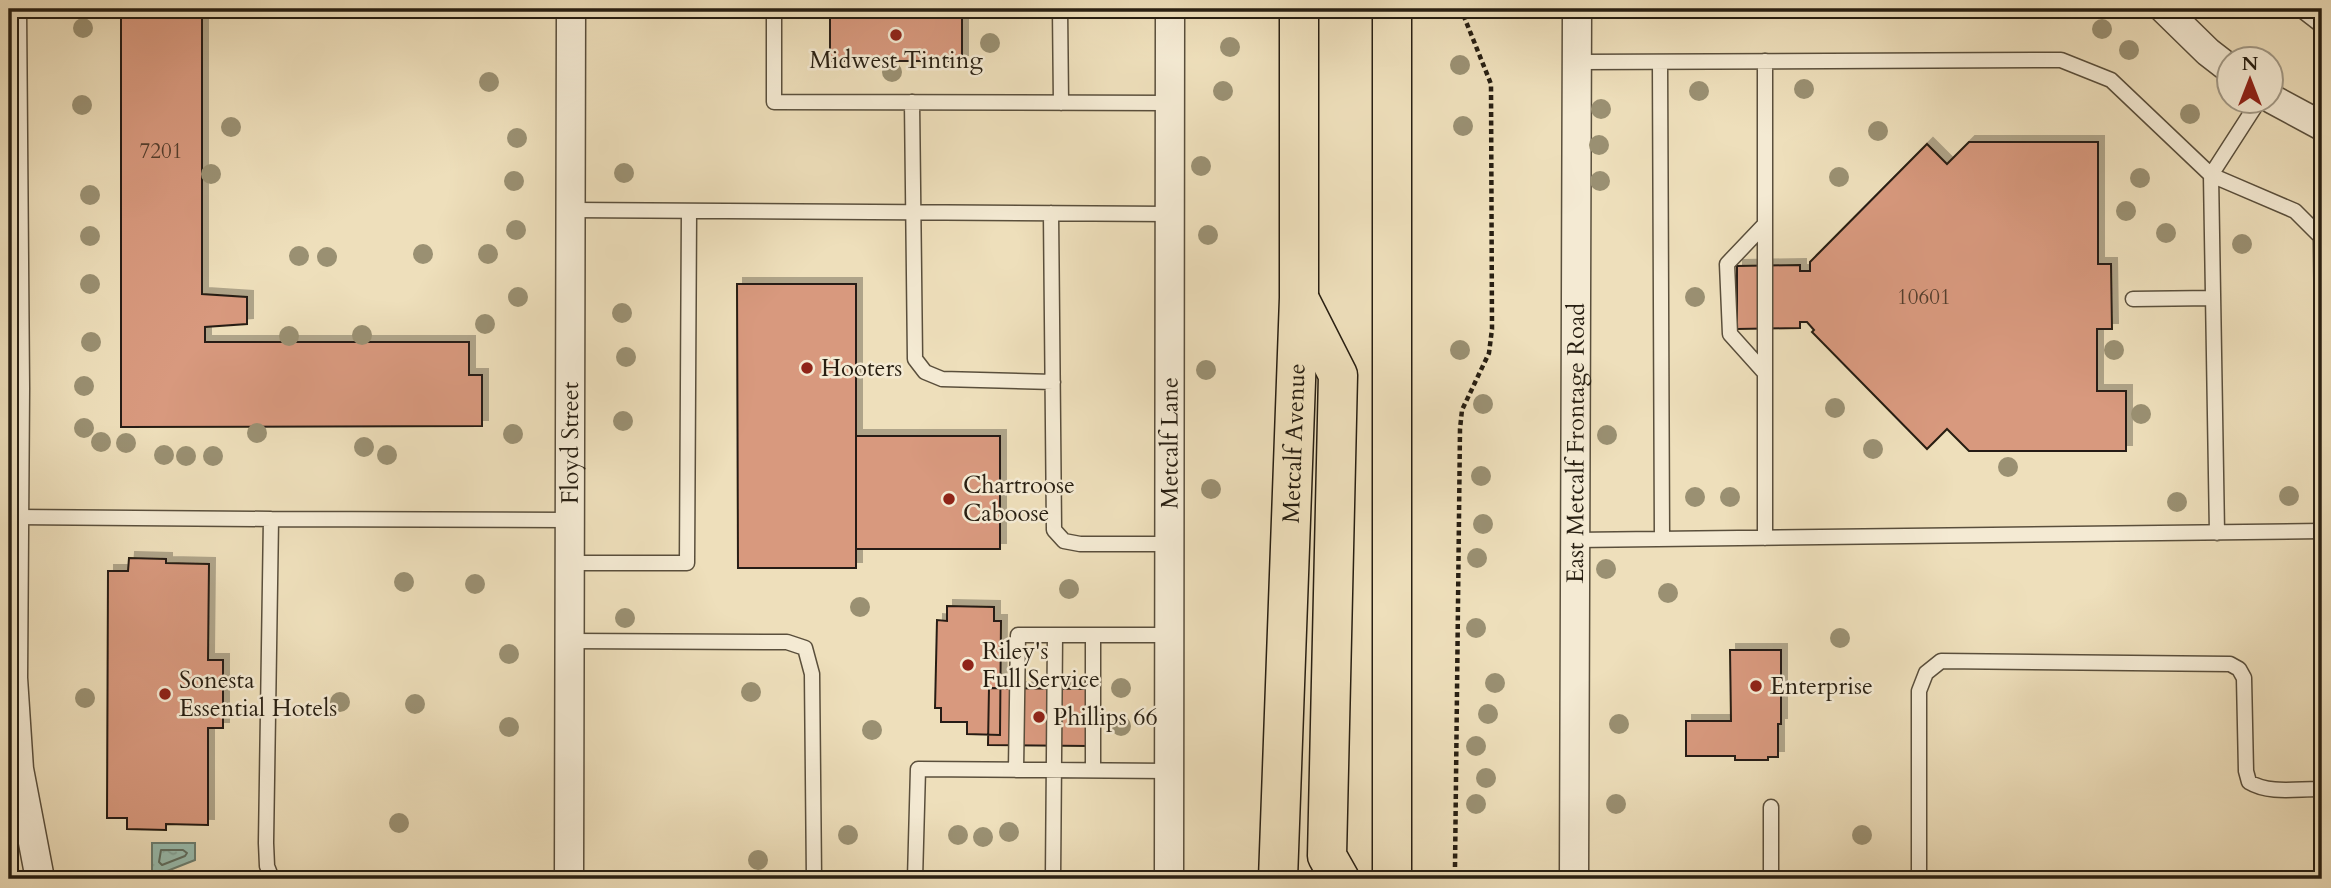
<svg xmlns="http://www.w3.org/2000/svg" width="2331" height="888" font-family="Cardo,serif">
	<defs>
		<pattern id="water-ripples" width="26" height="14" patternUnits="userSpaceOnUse" patternTransform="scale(1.75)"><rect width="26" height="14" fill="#99bdaf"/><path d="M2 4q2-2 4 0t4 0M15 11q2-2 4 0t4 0" fill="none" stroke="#84a296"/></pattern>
		<filter id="shadow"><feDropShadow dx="6" dy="-6" stdDeviation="0" flood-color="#0004"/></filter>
	</defs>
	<rect width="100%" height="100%" fill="#eedfbb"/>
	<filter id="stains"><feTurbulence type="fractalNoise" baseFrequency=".00286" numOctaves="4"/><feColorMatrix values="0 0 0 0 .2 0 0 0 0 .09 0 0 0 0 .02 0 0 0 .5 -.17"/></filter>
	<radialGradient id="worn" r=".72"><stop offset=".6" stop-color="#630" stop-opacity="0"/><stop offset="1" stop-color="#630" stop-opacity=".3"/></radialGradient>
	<path fill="url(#water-ripples)" stroke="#6c7e70" stroke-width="2" d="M152,843h43v17l-43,17z"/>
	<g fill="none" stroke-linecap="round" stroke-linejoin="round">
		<path stroke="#606e60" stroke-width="2" d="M161,850h22l4,3 -2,3 -23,9 -3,-3z"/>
	</g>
	<path fill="#d8997e" stroke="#281f12" stroke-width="2" filter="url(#shadow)" d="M121,9h81v285l45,3v27l-42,3v15h264v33h13v51l-361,1z
		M830,9h132v52h-132z
		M1969,142h129v122h13l1,65h-15v62h29v60h-157l-22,-22 -20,20 -115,-117 2,-2 -7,-8h-7v6l-63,1v-63l63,-1v6h10v-9l117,-118 20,20z
		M737,284h119v284h-118z
		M856,436h144v113h-144z
		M129,558l37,1v4l43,1 -1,96h15v68h-15v97l-42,-1v6l-39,-1v-11h-20l1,-247h20z
		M947,606l47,1v14h7l-1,114 -33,-1v-12h-26v-14h-6l2,-88 10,1z
		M1730,650h51v74h-3v33h-10v3h-33v-4h-49v-35h45z
		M989,688l100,1v57l-101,-1z"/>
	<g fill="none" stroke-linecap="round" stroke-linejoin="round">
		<defs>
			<path id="service" d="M774,9v93l396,1
				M1060,9l1,94
				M2300,9l22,17
				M1577,62l484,-2 50,20 100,95 84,36 26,26 1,86
				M1660,62l2,477
				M912,102l3,257 10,13 17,7 111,3
				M571,210l599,4
				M1051,213l3,317 10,11 16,3h90
				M2133,299l80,-1
				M1765,373l-35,-39 -3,-70 38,-40
				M15,517l256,2
				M2217,533l-6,-358 47,-73
				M1765,538v-477
				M1575,540l747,-9
				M569,563h118l2,-351
				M569,641l218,1 18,6 7,26 2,205
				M1016,770l2,-135h151
				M1093,770v-135
				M1771,807v72
				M272,879l-5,-13 -1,-23 5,-324 297,1
				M915,879l3,-110 251,2
				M1053,879l2,-244
				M1919,879v-188l7,-18 15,-12 289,3 9,5 5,9 2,93 3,11c20,12 46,7 69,7l4,-7"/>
			<g id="minor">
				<path d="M12,9l3,379 -2,290 6,91 21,110"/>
				<path d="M2164,9l44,43 22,17"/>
				<path d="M2272,99l50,27"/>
				<path id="s1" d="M569,879l2,-870"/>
				<path id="s2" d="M1169,879l1,-870"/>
				<path id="s3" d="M1574,879l3,-870"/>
			</g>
			<g id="primary">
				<path d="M1301,302l37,73 -11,481 13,23"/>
				<path id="s4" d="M1278,879l21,-581v-289"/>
				<path d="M1392,879v-870"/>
			</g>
		</defs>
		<use href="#service" stroke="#5a4f3c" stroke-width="17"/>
		<use href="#minor" stroke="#5a4f3c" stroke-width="31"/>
		<use href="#primary" stroke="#281f12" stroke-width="41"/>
		<path stroke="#281f12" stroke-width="4.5" stroke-dasharray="5 3.5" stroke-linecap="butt" d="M1455,867l5,-438 2,-19 27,-57 3,-24 -1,-245 -30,-75"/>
		<use href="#service" stroke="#f4ead3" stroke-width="14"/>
		<use href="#minor" stroke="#f4ead3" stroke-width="28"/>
		<use href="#primary" stroke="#eedfbb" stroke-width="38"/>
	</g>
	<g fill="#9a9072">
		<circle cx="83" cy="28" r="10"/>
		<circle cx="2102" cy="29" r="10"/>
		<circle cx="990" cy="43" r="10"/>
		<circle cx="1230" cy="47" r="10"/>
		<circle cx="2129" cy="50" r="10"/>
		<circle cx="1460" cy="65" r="10"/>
		<circle cx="892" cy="72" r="10"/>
		<circle cx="489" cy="82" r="10"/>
		<circle cx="1804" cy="89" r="10"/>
		<circle cx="1223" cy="91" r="10"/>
		<circle cx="1699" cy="91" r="10"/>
		<circle cx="82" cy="105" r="10"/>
		<circle cx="1601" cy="109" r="10"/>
		<circle cx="2190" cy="114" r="10"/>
		<circle cx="1463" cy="126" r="10"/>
		<circle cx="231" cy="127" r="10"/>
		<circle cx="1878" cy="131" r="10"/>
		<circle cx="517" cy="138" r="10"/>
		<circle cx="1599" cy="145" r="10"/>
		<circle cx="1201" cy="166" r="10"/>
		<circle cx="624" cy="173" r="10"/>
		<circle cx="211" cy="174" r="10"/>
		<circle cx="1839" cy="177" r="10"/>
		<circle cx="2140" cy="178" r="10"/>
		<circle cx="514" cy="181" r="10"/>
		<circle cx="1600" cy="181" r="10"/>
		<circle cx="90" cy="195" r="10"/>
		<circle cx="2126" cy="211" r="10"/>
		<circle cx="516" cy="230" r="10"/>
		<circle cx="2166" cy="233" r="10"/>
		<circle cx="1208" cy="235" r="10"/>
		<circle cx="90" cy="236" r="10"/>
		<circle cx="2242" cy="244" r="10"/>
		<circle cx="423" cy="254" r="10"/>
		<circle cx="488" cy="254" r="10"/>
		<circle cx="299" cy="256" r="10"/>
		<circle cx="327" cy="257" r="10"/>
		<circle cx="90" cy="284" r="10"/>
		<circle cx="518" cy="297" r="10"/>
		<circle cx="1695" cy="297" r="10"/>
		<circle cx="622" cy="313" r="10"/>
		<circle cx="485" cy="324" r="10"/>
		<circle cx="362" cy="335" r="10"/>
		<circle cx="289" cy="336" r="10"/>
		<circle cx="91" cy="342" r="10"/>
		<circle cx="1460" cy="350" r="10"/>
		<circle cx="2114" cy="350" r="10"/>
		<circle cx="626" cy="357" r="10"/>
		<circle cx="1206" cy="370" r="10"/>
		<circle cx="84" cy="386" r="10"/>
		<circle cx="1483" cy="404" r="10"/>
		<circle cx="1835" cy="408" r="10"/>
		<circle cx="2141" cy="414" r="10"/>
		<circle cx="623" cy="421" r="10"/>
		<circle cx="84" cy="428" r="10"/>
		<circle cx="257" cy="433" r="10"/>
		<circle cx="513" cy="434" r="10"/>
		<circle cx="1607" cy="435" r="10"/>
		<circle cx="101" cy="442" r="10"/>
		<circle cx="126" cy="443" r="10"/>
		<circle cx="364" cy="447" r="10"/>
		<circle cx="1873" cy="449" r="10"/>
		<circle cx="164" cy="455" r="10"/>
		<circle cx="387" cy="455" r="10"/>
		<circle cx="186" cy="456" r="10"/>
		<circle cx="213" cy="456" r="10"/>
		<circle cx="2008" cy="467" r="10"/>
		<circle cx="1481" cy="476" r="10"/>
		<circle cx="1211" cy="489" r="10"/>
		<circle cx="2289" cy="496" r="10"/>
		<circle cx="1695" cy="497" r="10"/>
		<circle cx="1730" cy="497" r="10"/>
		<circle cx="2177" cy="502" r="10"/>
		<circle cx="1483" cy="524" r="10"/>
		<circle cx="1477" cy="558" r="10"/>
		<circle cx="1606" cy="569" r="10"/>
		<circle cx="404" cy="582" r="10"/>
		<circle cx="475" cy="584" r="10"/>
		<circle cx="1069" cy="589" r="10"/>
		<circle cx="1668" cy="593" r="10"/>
		<circle cx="860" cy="607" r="10"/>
		<circle cx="625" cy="618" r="10"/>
		<circle cx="1476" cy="628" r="10"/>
		<circle cx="1840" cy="638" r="10"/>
		<circle cx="509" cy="654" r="10"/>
		<circle cx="1495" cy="683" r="10"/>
		<circle cx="1121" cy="688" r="10"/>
		<circle cx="751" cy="692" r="10"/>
		<circle cx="85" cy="698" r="10"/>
		<circle cx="340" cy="702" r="10"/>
		<circle cx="415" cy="704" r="10"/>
		<circle cx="1488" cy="714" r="10"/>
		<circle cx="1619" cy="724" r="10"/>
		<circle cx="1121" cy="726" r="10"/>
		<circle cx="509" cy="727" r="10"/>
		<circle cx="872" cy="730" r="10"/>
		<circle cx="1476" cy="746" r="10"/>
		<circle cx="1486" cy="778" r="10"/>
		<circle cx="1476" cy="804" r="10"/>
		<circle cx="1616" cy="804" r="10"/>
		<circle cx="399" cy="823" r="10"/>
		<circle cx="1009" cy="832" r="10"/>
		<circle cx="848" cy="835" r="10"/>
		<circle cx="958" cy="835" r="10"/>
		<circle cx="1862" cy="835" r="10"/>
		<circle cx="983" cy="837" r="10"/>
		<circle cx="758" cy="860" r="10"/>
	</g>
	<g fill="#8f2418" stroke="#f4ead3" stroke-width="2.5">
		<circle cx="896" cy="35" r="7"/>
		<circle cx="807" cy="368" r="7"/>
		<circle cx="949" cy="499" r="7"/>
		<circle cx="968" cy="665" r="7"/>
		<circle cx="1756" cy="686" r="7"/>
		<circle cx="165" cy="694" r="7"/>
		<circle cx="1039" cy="717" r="7"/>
	</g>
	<g text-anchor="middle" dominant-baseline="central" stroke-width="5" stroke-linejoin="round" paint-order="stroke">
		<g font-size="21" fill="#543e2d">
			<text x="161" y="151">7201</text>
			<text x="1924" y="297">10601</text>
		</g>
		<g font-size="24" fill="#281f12" stroke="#f4ead3" text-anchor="start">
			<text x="896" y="60" text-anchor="middle">Midwest Tinting</text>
			<text x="821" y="368">Hooters</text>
			<text x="963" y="485">Chartroose<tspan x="963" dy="28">Caboose</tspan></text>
			<text x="982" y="651">Riley's<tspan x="982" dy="28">Full Service</tspan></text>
			<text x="179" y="680">Sonesta<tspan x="179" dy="28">Essential Hotels</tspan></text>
			<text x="1770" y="686">Enterprise</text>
			<text x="1053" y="717">Phillips 66</text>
		</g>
		<g font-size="24" fill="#281f12" stroke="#f4ead3">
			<text stroke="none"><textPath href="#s1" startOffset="436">Floyd Street</textPath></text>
			<text stroke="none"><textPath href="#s2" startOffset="436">Metcalf Lane</textPath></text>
			<text stroke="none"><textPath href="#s4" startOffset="436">Metcalf Avenue</textPath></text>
			<text stroke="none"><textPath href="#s3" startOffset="436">East Metcalf Frontage Road</textPath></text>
		</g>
	</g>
	<rect width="2331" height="888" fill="none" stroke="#eedfbb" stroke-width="35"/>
	<rect x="10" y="10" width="2310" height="867" fill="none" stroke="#281f12" stroke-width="3.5"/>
	<rect x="18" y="18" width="2296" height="853" fill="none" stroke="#281f12" stroke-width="2"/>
	<g transform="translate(2250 80)"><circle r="33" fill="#f4ead3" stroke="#a29986" stroke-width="2"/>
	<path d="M0-5L12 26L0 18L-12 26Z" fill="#8f2418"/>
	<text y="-10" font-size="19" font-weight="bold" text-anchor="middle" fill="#281f12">N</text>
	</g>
	<rect width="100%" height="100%" filter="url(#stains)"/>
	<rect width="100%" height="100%" fill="url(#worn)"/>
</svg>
